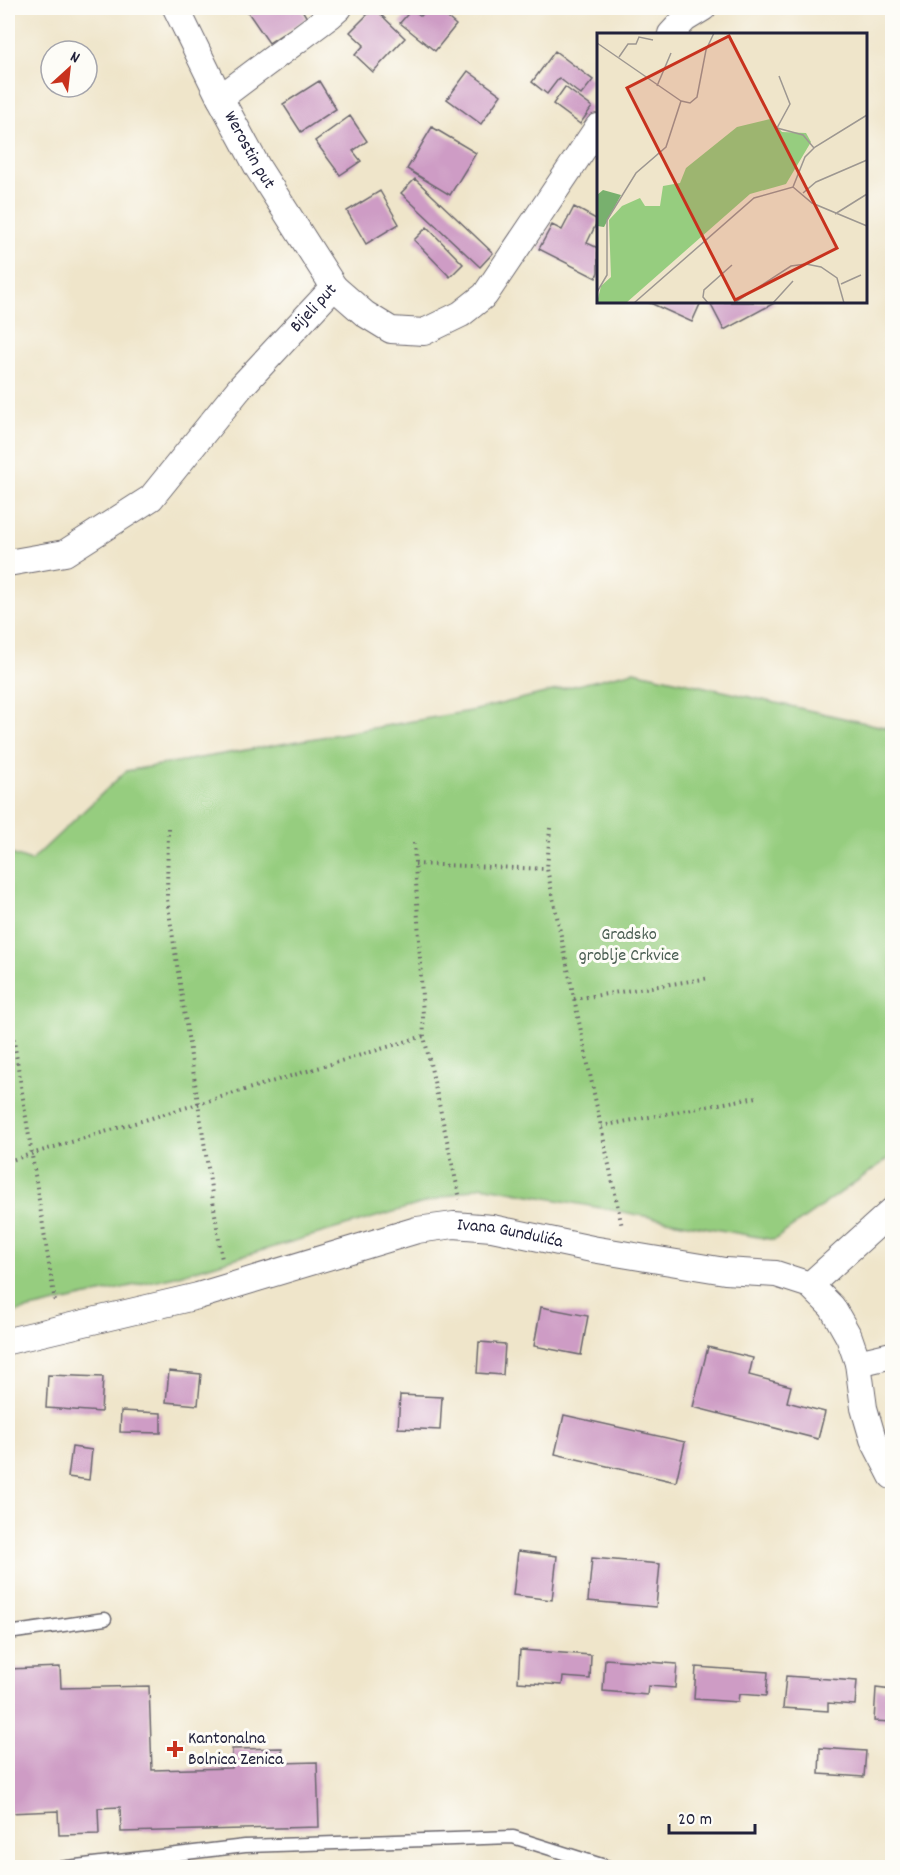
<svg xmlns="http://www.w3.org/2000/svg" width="900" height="1875" font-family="Dekko,sans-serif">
	<rect width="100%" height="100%" fill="#fdfcf7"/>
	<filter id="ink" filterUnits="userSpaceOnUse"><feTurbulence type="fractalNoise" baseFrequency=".0167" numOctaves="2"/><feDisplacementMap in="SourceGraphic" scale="12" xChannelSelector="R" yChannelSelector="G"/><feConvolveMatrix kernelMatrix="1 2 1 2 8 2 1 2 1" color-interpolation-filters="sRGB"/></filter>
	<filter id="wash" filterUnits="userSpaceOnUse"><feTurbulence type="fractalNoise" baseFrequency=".008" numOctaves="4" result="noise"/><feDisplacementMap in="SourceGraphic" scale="24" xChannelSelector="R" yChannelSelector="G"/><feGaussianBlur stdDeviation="1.35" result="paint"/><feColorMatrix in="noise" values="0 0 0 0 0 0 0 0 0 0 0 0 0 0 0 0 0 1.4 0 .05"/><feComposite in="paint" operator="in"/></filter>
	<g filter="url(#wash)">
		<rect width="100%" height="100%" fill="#efe5ca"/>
		<path fill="#96cd7f" stroke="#5c785d" stroke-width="1.5" d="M634,671l254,57 4,13v415l-118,84 -292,-54 -307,90 -167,38v-461l23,8 95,-90 350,-61z"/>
		<g id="blocks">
			<path fill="#ce9cc5" d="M245,8h56l6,10 -38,25z
				M374,8l31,30 -32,34 -18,-17 9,-10 -14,-13z
				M428,8h8l20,17 -21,26 -35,-28 12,-14 9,7z
				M555,51l38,29 -12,15 -22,-17 -12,16 -15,-12z
				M468,71l33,24 -20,29 -34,-25z
				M319,81l17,28 -35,23 -18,-28z
				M565,87l27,20 -12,17 -27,-20z
				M350,116l17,25 -14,10 8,10 -21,14 -25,-34z
				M432,127l44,26 -26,42 -43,-26z
				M415,179l78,74 -13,14 -79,-74z
				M380,191l19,33 -33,20 -19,-33z
				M574,207l24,13 -11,23 11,5v24l-2,6 -57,-29 13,-24 10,5z
				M427,227l36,37 -13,13 -36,-37z
				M648,302h53l-9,20z
				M717,302h59l-52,28 -13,-25z
				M541,1307l47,9 -7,39 -47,-9z
				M479,1342l26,2 -2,31 -26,-2z
				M708,1347l45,11 -4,17 42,11 -4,16 38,10 -7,27 -125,-32z
				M169,1371l32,3 -3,31 -32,-3z
				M48,1375l55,2 -2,35 -55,-4z
				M400,1395l42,2 -2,33 -42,-2z
				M121,1411l40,2v20l-41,-1z
				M564,1415l121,27 -9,40 -121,-28z
				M72,1447l20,3 -3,30 -21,-3z
				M518,1551l39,5 -5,44 -39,-5z
				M592,1558l68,6 -4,43 -68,-6z
				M520,1650l71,5 -1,24 -27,-2 -1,8 -44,-3z
				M605,1659l72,5 -2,24 -27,-2 -1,9 -44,-4z
				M60,1667l1,21 88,-2 3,84 80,-2v-19l50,-1v15l35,-1 2,65 -198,5 -1,-25 -22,1 1,26 -40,1 -1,-24 -50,2v-56h2l-2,-88z
				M696,1667l72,5 -2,24 -27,-2 -1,8 -44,-3z
				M786,1676l71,5 -2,24 -27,-2v8l-45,-3z
				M876,1688l16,2v32l-18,-1z
				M820,1748l46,3 -2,26 -45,-3z"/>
		</g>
	</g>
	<g filter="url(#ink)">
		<use href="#blocks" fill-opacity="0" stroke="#6a666d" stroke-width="1.5"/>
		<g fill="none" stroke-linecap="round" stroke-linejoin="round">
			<defs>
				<path id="service" d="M8,1633l97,-14
					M59,1868l186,-22 268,-9 98,31"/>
				<g id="minor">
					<path id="s1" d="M176,8l44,90 38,70 76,119"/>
					<path d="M671,34l14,-15 18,-11"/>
					<path d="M220,98l111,-83 8,-7"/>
					<path id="s2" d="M8,563l57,-10 86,-55 88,-109 95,-102 31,27 26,16 33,2 37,-18 24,-19 113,-168"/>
					<path d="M810,1285l82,-74"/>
					<path id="s3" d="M8,1341l190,-45 219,-66 37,-5 38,3 100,21 133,22 51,3 34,11 22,22 17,30 9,26 6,45 9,31 19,37"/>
					<path d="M858,1363l34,-8"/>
				</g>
			</defs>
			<use href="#service" stroke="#6a666d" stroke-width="15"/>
			<use href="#minor" stroke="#6a666d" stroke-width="28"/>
			<path stroke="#6a666d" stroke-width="4" stroke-dasharray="1.5 4.5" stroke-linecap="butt" d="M168,828l-1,71 55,361
				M550,828l-3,41 75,358
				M414,843l10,193 36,163
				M415,864l132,5
				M574,999l136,-21
				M8,1003l47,299
				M601,1126l156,-29
				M8,1161l416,-125"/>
			<use href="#service" stroke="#fff" stroke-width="12"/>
			<use href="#minor" stroke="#fff" stroke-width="26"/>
		</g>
	</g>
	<path fill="#c8321e" stroke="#fdfcf7" stroke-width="2" d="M172 1740h6v6h6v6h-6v6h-6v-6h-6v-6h6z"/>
	<g text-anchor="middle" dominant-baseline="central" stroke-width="6" stroke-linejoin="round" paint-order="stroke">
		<g font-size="18" fill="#22223b" stroke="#fdfcf7">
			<text stroke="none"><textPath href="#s1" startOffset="160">Werostin put</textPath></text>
			<text stroke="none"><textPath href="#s2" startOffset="410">Bijeli put</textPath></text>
			<text stroke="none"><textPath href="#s3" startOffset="518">Ivana Gundulića</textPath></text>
		</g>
		<g font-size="18" fill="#4b5e53" stroke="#fdfcf7">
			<text x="629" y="935">Gradsko<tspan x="629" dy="21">groblje Crkvice</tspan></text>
		</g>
		<g font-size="18" fill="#22223b" stroke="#fdfcf7" text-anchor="start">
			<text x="188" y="1739">Kantonalna<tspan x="188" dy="21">Bolnica Zenica</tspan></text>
		</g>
	</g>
	<g transform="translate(597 33)">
		<rect width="270" height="270" fill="#efe5ca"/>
		<path d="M173,86l12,13 24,1 5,9 -25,42 -36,10 -124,109h-29l4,-17 10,-9 -2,-57 13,-14 18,-8 5,8h15l3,-20 17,-3 6,-15 51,-41z" fill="#96cd7f"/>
		<path d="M6,157l18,5 -17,32 -7,-1v-31z" fill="#78b06e"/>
		<path fill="none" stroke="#9d9791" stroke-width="1.5" d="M0,10l84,58M22,24l9,-13h8l3,-7 14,3M182,43l11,28 -13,24 26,7 11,13M60,53l14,-33M196,154l12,-30 10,-10 52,-32M206,160l13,-11 51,-22M238,181l32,-20M244,251l20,-9M0,259l10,-17v-55l29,-47 30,-26 15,-46 9,2 7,-6 9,-47 8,-17M37,270l120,-105 39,-11 19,16 55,23M111,270l-5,-6 1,-7 28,-25M137,270l57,-37 15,-2 15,3 16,11 7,25M176,270l20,-22"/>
		<path fill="#c8321e" fill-opacity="0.15" stroke="#c8321e" stroke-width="3" d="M132,3l108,212 -102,52 -108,-212z"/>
		<rect width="270" height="270" fill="none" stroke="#22223b" stroke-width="3"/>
	</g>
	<rect width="900" height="1875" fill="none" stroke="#fdfcf7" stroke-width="30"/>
	<g transform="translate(69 69) rotate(27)"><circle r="28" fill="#fdfcf7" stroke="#a5a5ac" stroke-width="1.5"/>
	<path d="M0-4.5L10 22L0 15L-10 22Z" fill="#c8321e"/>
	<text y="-9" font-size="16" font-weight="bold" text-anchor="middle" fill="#22223b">N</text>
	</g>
	<path d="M669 1824v9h86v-9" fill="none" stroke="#22223b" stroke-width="3"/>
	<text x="678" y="1824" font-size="18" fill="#22223b" stroke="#fdfcf7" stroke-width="4.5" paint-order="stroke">20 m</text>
</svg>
